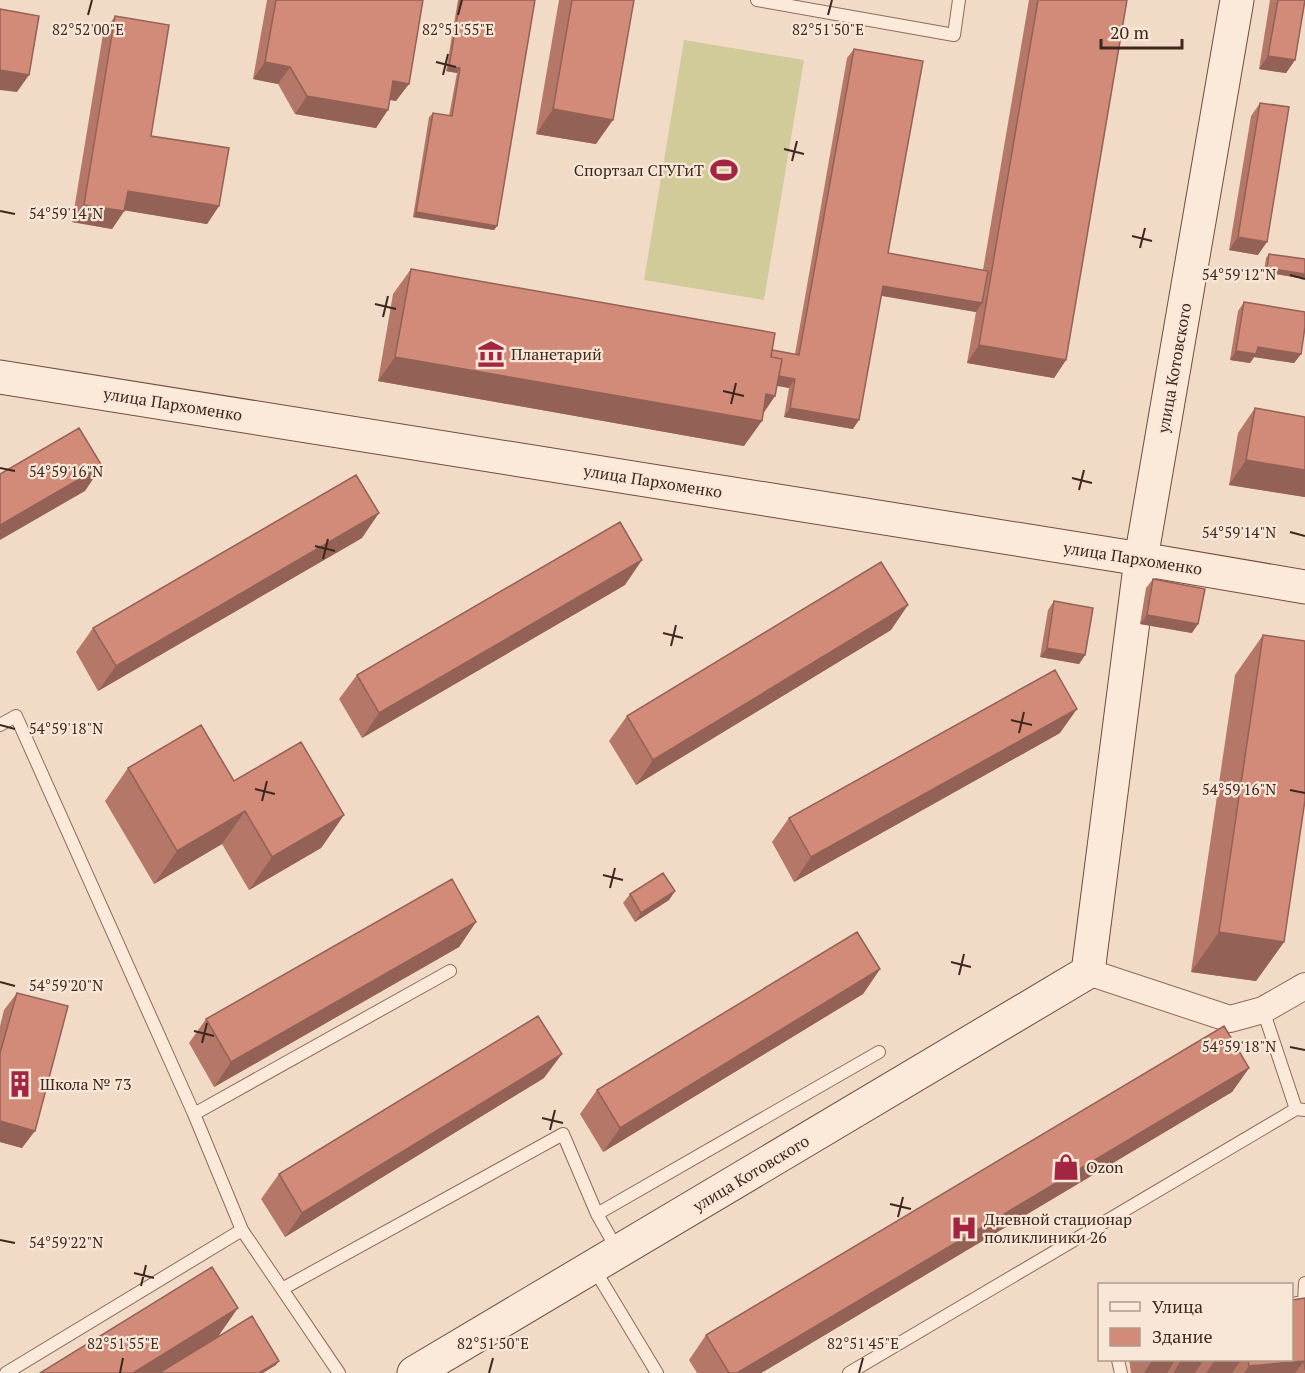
<svg xmlns="http://www.w3.org/2000/svg" width="1305" height="1373" font-family="'PT Serif',serif">
	<rect width="100%" height="100%" fill="#f1dbc6"/>
	<path fill="#d1cb99" d="M684,40l120,20 -40,240 -120,-20z"/>
	<g fill="none" stroke-linecap="round" stroke-linejoin="round">
		<defs>
			<path id="lane" d="M757,0l197,35 5,-35
				M0,725l16,-9 178,398 48,116 97,143
				M1263,1010l33,99 9,1
				M194,1114l256,-143
				M618,1251l-21,-37 282,-162
				M593,1267l64,106
				M282,1289l281,-155 34,80
				M1292,1304l12,-2 1,-19
				M1118,1360l3,13
				M6,1373l236,-143
				M849,1373l447,-264"/>
			<path id="street" d="M1088,972l142,47 33,-9 42,-24"/>
			<path id="secondary" d="M0,377l1141,182 164,28
				M414,1373l674,-401 53,-413 96,-559"/>
		</defs>
		<use href="#lane" stroke="#8f6a5a" stroke-width="14"/>
		<use href="#street" stroke="#8f6a5a" stroke-width="28"/>
		<use href="#secondary" stroke="#704c3d" stroke-width="35"/>
		<use href="#lane" stroke="#fbeada" stroke-width="12"/>
		<use href="#street" stroke="#fbeada" stroke-width="26"/>
		<use href="#secondary" stroke="#fbeada" stroke-width="33"/>
	</g>
	<path fill="#b57868" d="M267,0h156l-27,101 -6,-1 -14,28 -81,-14 -17,-30 -25,-5z
		M458,0h77l-38,226 -3,4 -81,-13 16,-100 4,-4 16,3 8,-43 -11,-2z
		M559,0h75l-38,144 -60,-10z
		M1029,0h98l-61,360 -12,18 -87,-15 9,-51 -95,-17 -28,134 -69,-12 5,-29 -12,-2 -2,10 -12,18 -19,32 -366,-65 15,-87 18,-25 361,81 23,4 52,-296 7,-9 34,204 95,17z
		M1270,0h35l-10,60 -9,13 -27,-4z
		M115,16l36,120 68,70 -12,18 -82,-14 -13,19 -40,-7 31,-188z
		M1260,103l-2,152 -29,-5 22,-134z
		M1269,254l36,5v20l-41,-7 2,-14z
		M1244,302l57,52 -7,9 -40,-6 -4,6 -20,-3 8,-49z
		M1255,408l50,9v80l-76,-12 9,-52z
		M362,538l-264,153 -22,-39 17,-24z
		M1153,579l39,54 -52,-9 6,-36z
		M625,585l-263,153 -23,-39 18,-24z
		M1054,601l31,54 -6,9 -39,-7 8,-47z
		M891,630l-255,155 -27,-44 18,-25z
		M1263,635l21,307 -28,39 -65,-9 44,-297z
		M1060,733l-266,149 -22,-40 17,-24z
		M128,768l106,13 110,34 -23,33 -72,42 -27,-46 -68,40 -49,-83z
		M675,891l-6,9 -34,22 -12,-19 7,-9z
		M476,922l-17,25 -245,140 -25,-44 17,-24z
		M880,969l-17,25 -260,158 -23,-38 17,-24z
		M17,993l5,155 -22,-6v-116l4,-16z
		M1249,1068l-17,24 -471,281h-64l-8,-13 17,-25z
		M544,1078l-259,159 -24,-38 18,-25z
		M1305,1298v75h-174l-2,-14h163z"/>
	<path fill="#936155" d="M1268,56l27,4 -9,13 -27,-4z
		M265,62l25,5 -12,17 -25,-5z
		M449,67l11,1 -3,5 -11,-2z
		M0,70l29,5 -12,17 -17,-2z
		M393,81l16,3 -13,17 -15,-3z
		M307,96l81,14 -12,18 -81,-14z
		M553,109l60,11 -17,24 -60,-10z
		M128,191l91,15 -12,18 -91,-15z
		M84,205l40,6 -12,18 -40,-7z
		M416,212l81,14 -3,4 -81,-13z
		M1238,237l29,5 -9,13 -29,-5z
		M1267,268l38,6v5l-41,-7z
		M883,286l99,17 -6,9 -100,-17z
		M979,345l87,15 -12,18 -87,-15z
		M1258,347l43,7 -7,9 -40,-6 -4,6 -20,-3 6,-9z
		M395,357l367,64 -18,25 -366,-65z
		M760,372l35,7 -6,9 -35,-7z
		M766,394l9,2 -17,24z
		M790,408l69,12 -6,9 -69,-12z
		M1246,460l59,10v27l-76,-12z
		M102,466l-17,25 -85,49v-15z
		M379,513l-17,25 -264,153 18,-25z
		M642,560l-17,25 -263,153 17,-25z
		M908,605l-17,25 -255,155 17,-25z
		M1147,615l51,9 -6,9 -52,-9z
		M1047,648l38,7 -6,9 -39,-7z
		M1077,709l-17,24 -266,149 17,-25z
		M245,811l-23,33 -68,40 23,-33z
		M344,815l-23,33 -72,42 23,-33z
		M675,891l-6,9 -34,22 6,-9z
		M476,922l-17,25 -245,140 17,-25z
		M1219,932l65,10 -28,39 -65,-9z
		M880,969l-17,25 -260,158 17,-24z
		M562,1054l-18,24 -259,159 17,-24z
		M1249,1068l-17,24 -471,281h-24z
		M0,1121l35,10 -13,17 -22,-6z
		M238,1308l-23,33 -52,32h-30z
		M1153,1359h23l-9,14h-23z
		M1182,1359h22l-9,14h-22z
		M1216,1359h26l-10,14h-26z
		M279,1361l-3,4 -13,8h-4z
		M1304,1361l-9,12h-51l5,-7z"/>
	<path fill="#d28b79" stroke="#936155" stroke-width="1.5" d="M276,0h147l-14,84 -16,-3 -5,29 -81,-14 -17,-29 -25,-5z
		M460,0h75l-38,226 -81,-14 17,-99 19,3 8,-48 -11,-1z
		M572,0h62l-21,120 -60,-11z
		M1038,0h89l-61,360 -87,-15z
		M1278,0h27l-10,60 -27,-4z
		M0,9l39,7 -10,59 -29,-5z
		M115,16l54,9 -18,111 78,12 -10,58 -91,-15 -4,20 -40,-6z
		M854,49l69,12 -35,192 100,18 -6,32 -99,-17 -24,134 -69,-12 5,-29 -16,-3 3,-17 -11,-2 1,-7 27,5z
		M1260,103l29,4 -22,135 -29,-5z
		M1269,254l36,5v15l-38,-6z
		M411,269l364,64 -4,24 11,2 -7,37 -9,-2 -4,27 -367,-64z
		M1244,302l61,10v15l-4,27 -43,-7 -2,7 -20,-3z
		M1255,408l50,9v53l-59,-10z
		M79,428l23,38 -102,59v-51z
		M356,475l23,38 -263,153 -23,-38z
		M620,522l22,38 -263,153 -22,-38z
		M881,562l27,43 -255,155 -26,-44z
		M1153,579l52,10 -7,35 -51,-9z
		M1054,601l39,7 -8,47 -38,-7z
		M1263,635l42,6v159l-21,142 -65,-10z
		M1055,670l22,39 -266,148 -22,-39z
		M201,725l33,56 67,-39 43,73 -72,42 -27,-46 -68,40 -49,-83z
		M663,873l12,18 -34,22 -11,-19z
		M452,879l24,43 -245,140 -25,-43z
		M857,932l23,37 -260,159 -23,-38z
		M17,993l51,13 -33,125 -35,-10v-68z
		M538,1016l24,38 -260,159 -23,-39z
		M1224,1026l25,42 -512,305h-8l-23,-38z
		M212,1267l26,41 -105,65h-93z
		M1305,1298v72l-1,-9 -55,5 -1,-7h44v-59z
		M252,1316l27,45 -20,12h-100z"/>
	<path fill="none" stroke="#3e271f" stroke-width="2" d="M88,15l4,-15M458,15l4,-15M828,15l4,-15M436,62l20,5M443,75l5,-21M784,149l20,5M792,161l5,-20M0,211l15,3M1132,236l20,5M1140,248l5,-20M1290,275l15,4M375,304l21,5M383,317l5,-21M723,391l21,5M731,404l5,-21M0,468l15,3M1072,478l20,5M1079,490l5,-20M1290,532l15,4M315,546l20,5M323,559l5,-20M663,633l20,5M671,646l5,-21M1011,720l21,5M0,725l15,4M1019,733l5,-21M255,789l20,5M1290,790l15,3M262,801l5,-20M603,875l20,5M610,888l5,-20M951,962l20,5M959,975l5,-21M0,982l15,4M194,1031l20,5M202,1043l5,-20M1290,1047l15,3M542,1118l21,5M550,1130l5,-20M890,1204l21,5M898,1217l5,-20M0,1240l15,3M134,1273l20,5M141,1286l5,-21M120,1373l3,-15M489,1373l4,-15M859,1373l4,-15"/>
	<defs>
		<symbol id="stadium-bare" viewBox="-9 -9 18 18"><path d="M0-5a6.5 5 0 1 0 0 10a6.5 5 0 1 0 0-10ZM-3.5-1.8h7v3.6h-7Z" fill="#a22541" stroke="#f8e7d6" stroke-width="2.5" paint-order="stroke"/></symbol>
		<symbol id="museum-bare" viewBox="-9 -9 18 18"><path d="M0-6L6-3V-2H-6V-3ZM-5-1h2V3h-2ZM-1-1h2V3h-2ZM3-1h2V3H3ZM-6 4H6V6H-6Z" fill="#a22541" stroke="#f8e7d6" stroke-width="2.5" paint-order="stroke"/></symbol>
		<symbol id="building-bare" viewBox="-9 -9 18 18"><path d="M-4-6H4V6H1V3H-1V6H-4ZM-2.5-4.3h1.7v1.8h-1.7ZM.8-4.3h1.7v1.8H.8ZM-2.5-1h1.7V.8h-1.7ZM.8-1h1.7V.8H.8Z" fill="#a22541" stroke="#f8e7d6" stroke-width="2.5" paint-order="stroke"/></symbol>
		<symbol id="shop-bare" viewBox="-9 -9 18 18"><path d="M-5-2.5h2.3a2.7 3.5 0 0 1 5.4 0H5L5.5 6h-11ZM-1.5-2.5h3a1.5 2.3 0 0 0-3 0Z" fill="#a22541" stroke="#f8e7d6" stroke-width="2.5" paint-order="stroke"/></symbol>
		<symbol id="hospital-bare" viewBox="-9 -9 18 18"><path d="M-5-5h3v3.5h4V-5h3V5h-3V1.5h-4V5h-3Z" fill="#a22541" stroke="#f8e7d6" stroke-width="2.5" paint-order="stroke"/></symbol>
	</defs>
	<g fill-rule="evenodd">
		<use href="#stadium-bare" x="705" y="151" width="38" height="38"/>
		<use href="#museum-bare" x="472" y="335" width="38" height="38"/>
		<use href="#building-bare" x="1" y="1065" width="38" height="38"/>
		<use href="#shop-bare" x="1047" y="1148" width="38" height="38"/>
		<use href="#hospital-bare" x="945" y="1209" width="38" height="38"/>
	</g>
	<g text-anchor="middle" dominant-baseline="central" stroke-width="4.5" stroke-linejoin="round" paint-order="stroke">
		<g font-size="16" fill="#3e271f" stroke="#f8e7d6" text-anchor="start">
			<text x="704" y="170" text-anchor="end">Спортзал СГУГиТ</text>
			<text x="511" y="354">Планетарий</text>
			<text x="40" y="1084">Школа № 73</text>
			<text x="1086" y="1167">Ozon</text>
			<text x="984" y="1219">Дневной стационар<tspan x="984" dy="18">поликлиники 26</tspan></text>
		</g>
		<g font-size="16" fill="#3e271f" stroke="#f8e7d6">
			<text transform="translate(1174 368) rotate(-80)">улица Котовского</text>
			<text transform="translate(173 404) rotate(9)">улица Пархоменко</text>
			<text transform="translate(653 481) rotate(9)">улица Пархоменко</text>
			<text transform="translate(1133 558) rotate(9)">улица Пархоменко</text>
			<text transform="translate(751 1173) rotate(-31)">улица Котовского</text>
		</g>
	</g>
	<g font-size="15" text-anchor="middle" fill="#3e271f" stroke="#f8e7d6" stroke-width="4.5" stroke-linejoin="round" paint-order="stroke">
		<text x="88" y="35">82°52'00"E</text>
		<text x="458" y="35">82°51'55"E</text>
		<text x="828" y="35">82°51'50"E</text>
		<text x="66" y="219">54°59'14"N</text>
		<text x="1239" y="280">54°59'12"N</text>
		<text x="66" y="477">54°59'16"N</text>
		<text x="1239" y="538">54°59'14"N</text>
		<text x="66" y="734">54°59'18"N</text>
		<text x="1239" y="795">54°59'16"N</text>
		<text x="66" y="991">54°59'20"N</text>
		<text x="1239" y="1052">54°59'18"N</text>
		<text x="66" y="1248">54°59'22"N</text>
		<text x="123" y="1349">82°51'55"E</text>
		<text x="493" y="1349">82°51'50"E</text>
		<text x="863" y="1349">82°51'45"E</text>
	</g>
	<rect x="1098" y="1283" width="195" height="78" fill="#f8e7d6" stroke="#ae9a8d" stroke-width="1.5"/>
	<rect x="1110" y="1302" width="30" height="9" fill="#fbeada" stroke="#ae9a8d" stroke-width="1.5"/>
	<text x="1152" y="1313" font-size="18" fill="#3e271f">Улица</text>
	<rect x="1110" y="1328" width="30" height="18" fill="#d28b79" stroke="#ae9a8d" stroke-width="1.5"/>
	<text x="1152" y="1343" font-size="18" fill="#3e271f">Здание</text>
	<path d="M1101 39v9h81v-9" fill="none" stroke="#3e271f" stroke-width="3"/>
	<text x="1110" y="39" font-size="18" fill="#3e271f" stroke="#f8e7d6" stroke-width="4.5" paint-order="stroke">20 m</text>
</svg>
